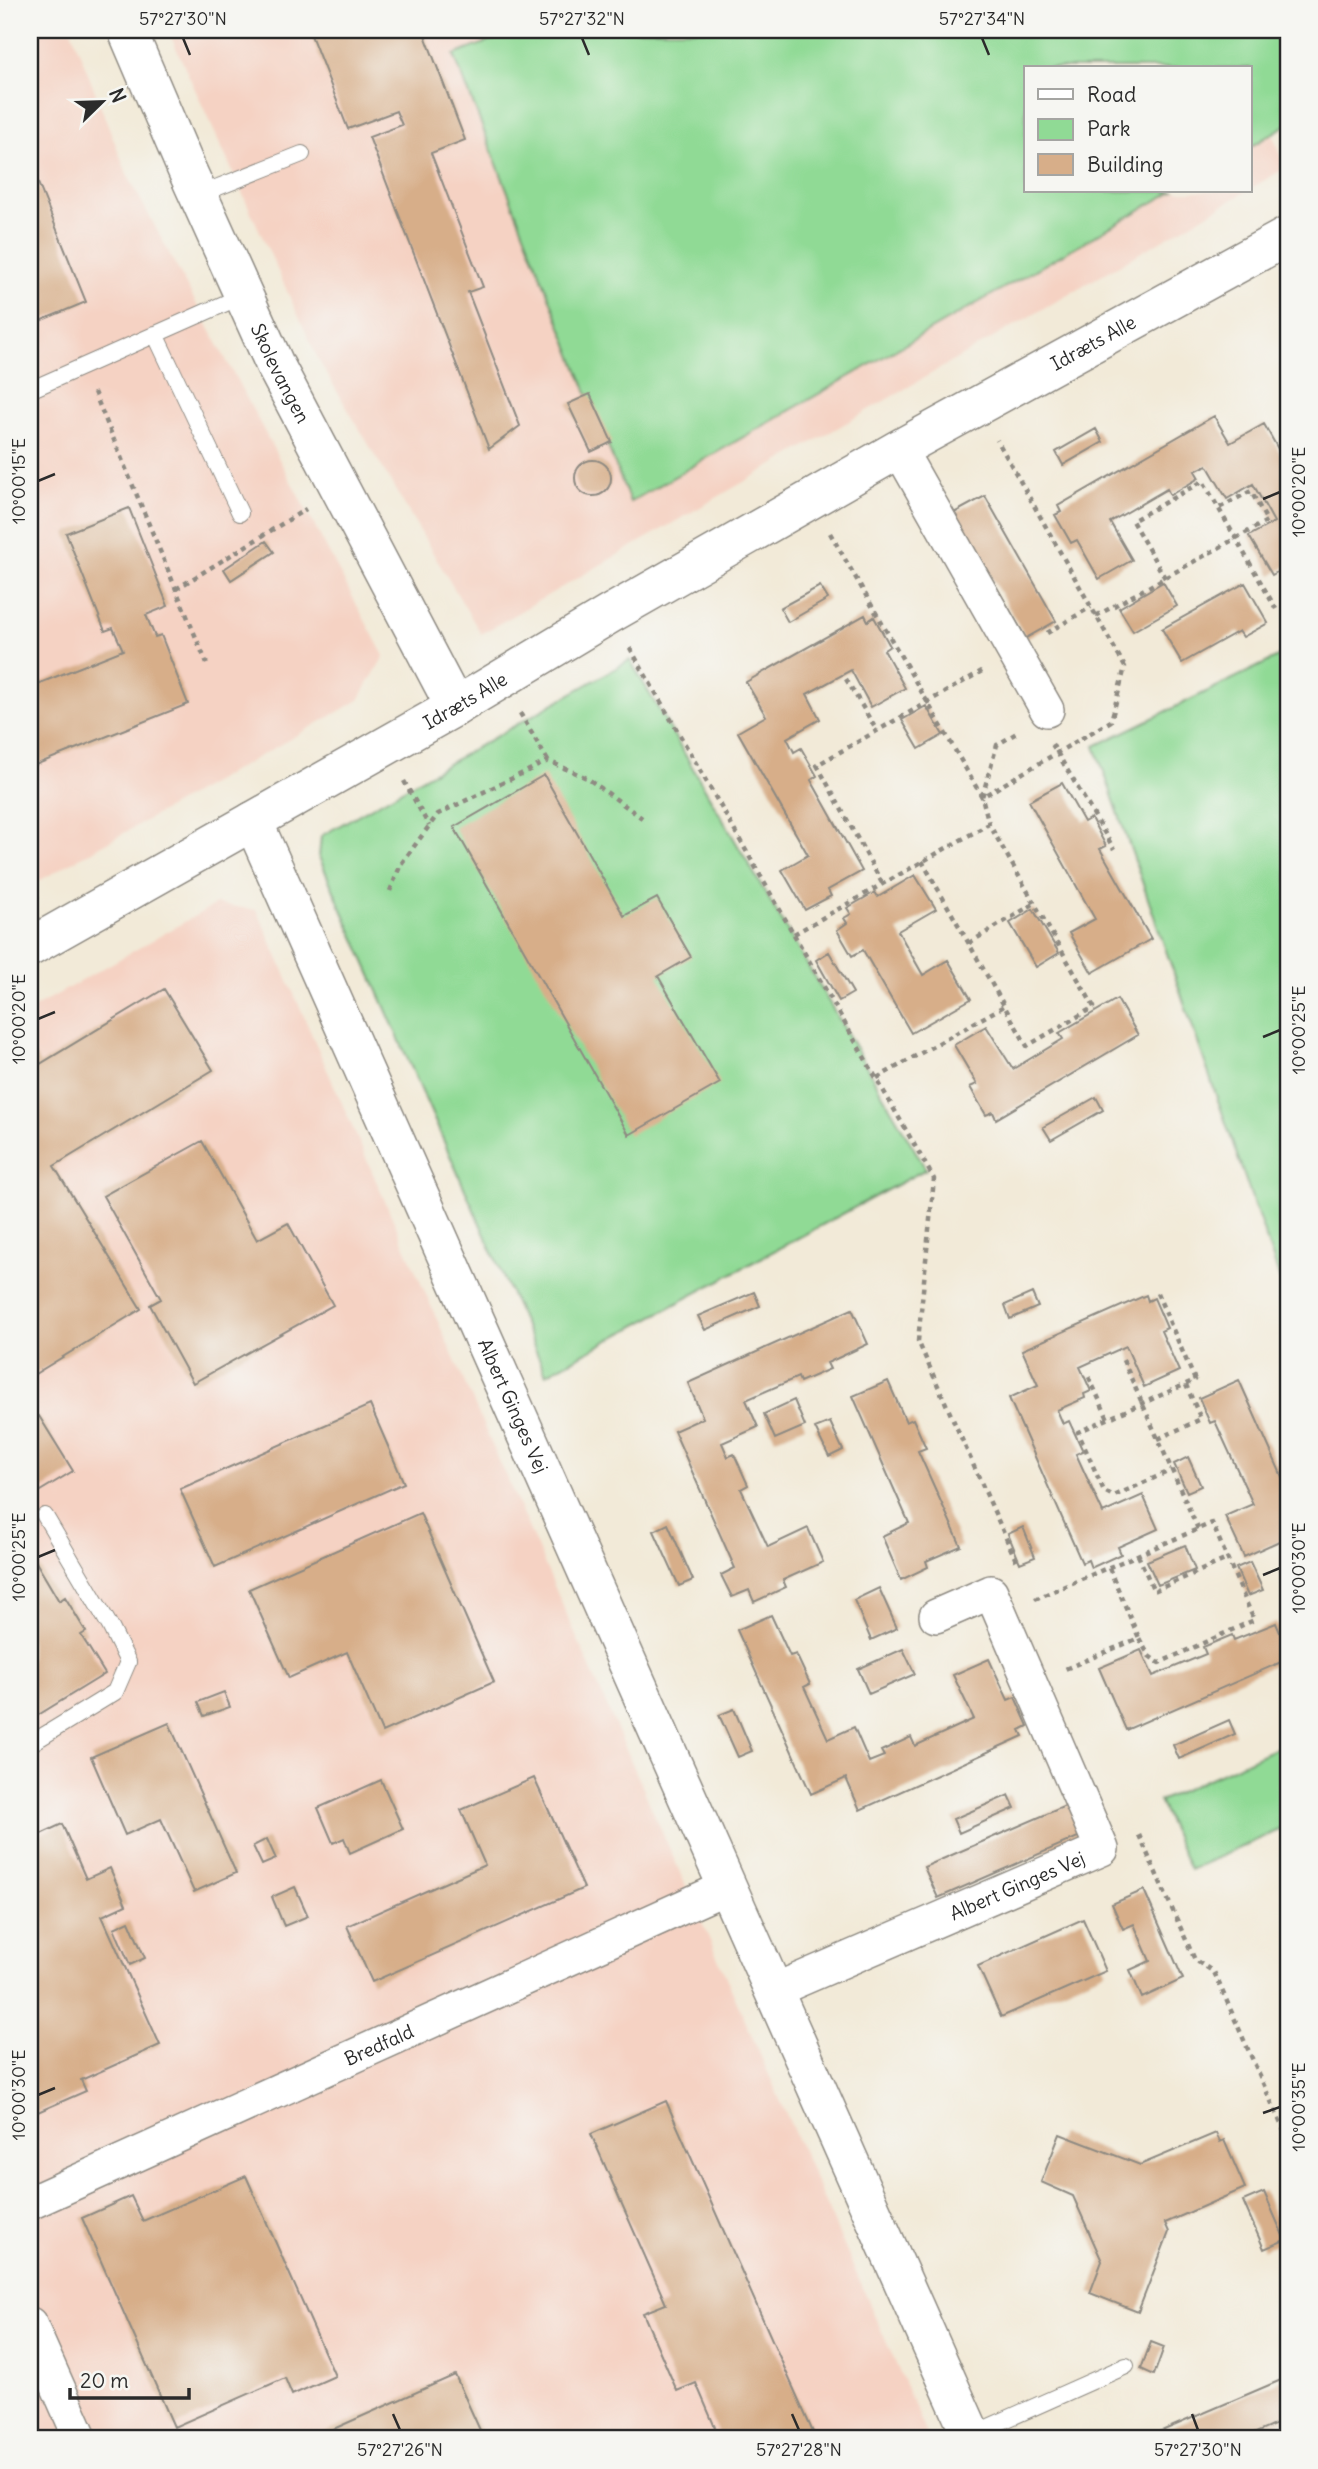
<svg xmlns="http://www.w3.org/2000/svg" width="1318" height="2469" font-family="Delius,sans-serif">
	<rect width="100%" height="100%" fill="#f6f6f2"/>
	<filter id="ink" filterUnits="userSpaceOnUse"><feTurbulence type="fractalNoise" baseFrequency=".0143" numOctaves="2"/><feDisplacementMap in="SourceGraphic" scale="14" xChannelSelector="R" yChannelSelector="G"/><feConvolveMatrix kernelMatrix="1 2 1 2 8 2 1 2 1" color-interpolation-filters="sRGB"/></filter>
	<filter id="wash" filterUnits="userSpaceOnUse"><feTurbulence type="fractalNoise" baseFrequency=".00686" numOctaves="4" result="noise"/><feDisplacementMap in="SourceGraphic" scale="28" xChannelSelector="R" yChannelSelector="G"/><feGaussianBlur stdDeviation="1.57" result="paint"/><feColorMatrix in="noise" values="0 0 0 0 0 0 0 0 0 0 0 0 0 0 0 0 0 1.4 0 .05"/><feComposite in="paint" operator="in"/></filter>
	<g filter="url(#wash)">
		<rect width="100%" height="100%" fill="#f2ead8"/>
		<path fill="#f5d2c3" d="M30,30h41l56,144 257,482 -25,44 -329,186z
			M168,30h1065l-207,38v123h221l-766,443 -163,-275z
			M1250,73l35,95 -35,21z
			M216,904l41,6 672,1529h-899v-1429z"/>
		<path fill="#90da95" stroke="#5e8260" stroke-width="2" d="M518,30h770v94l-38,23v-79h-224v123h147l-543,311 -176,-447z
			M1288,652v650l-193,-556z
			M630,660l296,509 -380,205 -227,-517 2,-21z
			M1283,1745l5,11v70l-98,44 -31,-69z"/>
		<g id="blocks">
			<path fill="#d7ae89" d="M309,30h114l42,110 -34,13 52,134 -15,5 52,134 -31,23 -120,-312 33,-12 -6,-14 -48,18z
				M30,163l56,139 -56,23z
				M590,394l22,48 -21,10 -23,-48z
				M1214,416l16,27 34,-19 18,32 6,-3v113l-16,9 -23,-39 25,-14 -21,-38 -26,15 -20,-34 -12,6 4,7 -29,17 -3,-6 -57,33 22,38 -33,19 -22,-39 -6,3 -16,-28 6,-3 -3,-6z
				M1096,429l7,13 -40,23 -7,-13z
				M575 478a18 18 0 1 1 36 0a18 18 0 1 1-36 0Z
				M985,496l71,125 -30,17 -72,-125z
				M129,508l39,98 -22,9 9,22 6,-2 27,69 -158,63v-80l93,-37 -10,-22 -8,3 -39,-98z
				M266,541l8,11 -43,28 -7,-11z
				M1163,582l14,24 -44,25 -14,-23z
				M1245,583l23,40 -25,14 -4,-6 -57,32 -20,-34z
				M820,586l8,13 -40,23 -8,-14z
				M865,615l3,6 6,-4 16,29 -6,4 21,38 -34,19 -20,-37 -44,24 13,25 -33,19 7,14 7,-4 16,28 -6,4 51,91 -34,19 3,6 -26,14 -23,-40 26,-15 -70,-123 28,-16 -20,-34z
				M926,706l17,29 -24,14 -17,-29z
				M544,775l80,141 33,-18 34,59 -33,19 62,107 -91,52 -175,-308z
				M1062,783l22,39 7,-4 15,28 -6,3 51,90 -59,34 -23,-40 26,-14 -66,-118z
				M915,875l21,34 -38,22 25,44 25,-15 23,39 -60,34 -48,-83 -11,6 -15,-26 10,-7 -3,-5 7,-4 -4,-6 28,-16 3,5z
				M1033,909l26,44 -23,14 -26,-44z
				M829,952l24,41 -14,8 -23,-41z
				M164,989l49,81 -159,96 87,143 -111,68v-330l10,17z
				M1117,999l21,36 -142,84 -3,-7 -7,3 -16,-28 7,-3 -23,-39 32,-19 27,43 50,-30 -4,-6z
				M1096,1097l7,13 -52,30 -8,-13z
				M202,1141l55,99 31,-17 45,82 -140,78 -43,-78 11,-6 -58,-103z
				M754,1292l6,14 -55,24 -7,-14z
				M1032,1293l6,14 -28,12 -5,-14z
				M1146,1295l2,6 6,-3 13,30 -6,3 18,40 -35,16 -18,-41 -46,21 11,24 -7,3 1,4 -28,12 6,14 6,-3 14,30 -7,3 27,59 40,-18 15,34 -40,18 3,7 -30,14 -3,-8 -6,3 -73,-165 29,-13 -16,-35z
				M852,1309l16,35 -41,19 3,6 -30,13 -2,-5 -52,23 12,27 -36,16 6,14 6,-3 14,31 -7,4 27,58 40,-19 15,34 -40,18 3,7 -32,15 -5,-12 -17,7 -11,-22 14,-7 -61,-137 29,-13 -15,-35z
				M1239,1380l49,110v47l-44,20 -19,-41 28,-12 -38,-83 -5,2 -11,-25z
				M888,1381l18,41 7,-3 13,29 -8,3 43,95 -35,15 2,6 -27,13 -19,-44 27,-13 -56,-127z
				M794,1400l11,26 -30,13 -11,-25z
				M370,1405l34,78 -189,84 -35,-78z
				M39,1416l34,55 -43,26v-76z
				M830,1422l13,28 -14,7 -14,-29z
				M1188,1457l13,29 -14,6 -13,-28z
				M420,1513l74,169 -112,50 -35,-80 -58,26 -40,-89z
				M668,1524l25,56 -14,6 -25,-55z
				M1023,1527l12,30 -15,6 -12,-29z
				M1185,1545l10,25 -37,15 -11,-24z
				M30,1552l29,49 6,-4 21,35 -5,3 24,39 -75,46z
				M1250,1562l13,28 -15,6 -12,-28z
				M879,1588l18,40 -26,12 -17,-40z
				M771,1615l19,41 6,-2 14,30 -6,3 24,52 26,-12 15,35 15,-6 -3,-5 30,-14 4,9 59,-27 -21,-44 36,-16 19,41 7,-3 13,29 -8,4 3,6 -163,74 -14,-32 -35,16 -74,-164z
				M1276,1623l12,28v8l-162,71 -27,-62 42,-18 12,26 53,-22 -3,-7 29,-12 2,5z
				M903,1649l12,25 -46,20 -11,-25z
				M224,1692l6,15 -26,9 -6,-14z
				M734,1709l18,42 -14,6 -19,-42z
				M1229,1720l6,14 -56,25 -6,-14z
				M169,1723l67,150 -42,19 -33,-73 -36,16 -34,-78z
				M534,1778l50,110 -212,94 -25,-56 138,-61 -24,-55z
				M381,1780l22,49 -53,24 -6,-15 -11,5 -15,-35z
				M1009,1795l6,13 -56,25 -6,-14z
				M1072,1803l13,31 -147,64 -14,-31z
				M62,1824l24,55 24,-11 16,37 -24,11 58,129 -79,35 5,11 -55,24 -1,-276z
				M267,1839l9,20 -14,6 -9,-19z
				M295,1887l13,29 -24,10 -12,-29z
				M1144,1890l39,89 -41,19 -12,-28 20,-9 -16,-37 -11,5 -11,-25z
				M1083,1919l23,52 -105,46 -23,-51z
				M129,1921l16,37 -15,7 -16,-37z
				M666,2101l150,338h-96l-24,-56 -19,8 -34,-78 23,-9 -75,-170z
				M1216,2133l4,9 4,-2 21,48 -80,35 4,9 -31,80 -48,-19 12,-32 -29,-65 -32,-14 19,-48 80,31z
				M246,2176l89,200 -43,19 -7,-17 -111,49 -92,-209 49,-22 12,25z
				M1264,2192l21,48 -21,9 -21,-48z
				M1151,2342l13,5 -10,28 -13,-6z
				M455,2375l29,64h-173z
				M1288,2377v42l-46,20h-99z"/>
		</g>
	</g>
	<g filter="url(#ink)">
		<use href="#blocks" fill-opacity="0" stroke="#8e8a82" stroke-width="2"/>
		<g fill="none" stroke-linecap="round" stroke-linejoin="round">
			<defs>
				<path id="service" d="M198,195l104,-41
					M155,334l85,179
					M30,390l214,-95
					M30,1744l85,-52 13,-30 -18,-36 -65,-110
					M971,2435l155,-69"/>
				<g id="minor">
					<path d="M899,449l148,261"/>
					<path id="s1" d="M773,1991l329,-142 -111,-257 -55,24"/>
					<path id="s2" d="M30,2203l697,-316"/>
					<path d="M30,2324l51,115"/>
				</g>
				<g id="tertiary">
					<path id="s3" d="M127,30l59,138 89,197 180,342"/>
					<path id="s4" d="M253,821l720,1618"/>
					<path id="s5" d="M30,947l425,-240 155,-93 289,-165 389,-213"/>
				</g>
			</defs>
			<use href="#service" stroke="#8e8a82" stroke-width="18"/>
			<use href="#minor" stroke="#8e8a82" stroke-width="36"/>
			<use href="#tertiary" stroke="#8e8a82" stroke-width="41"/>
			<path stroke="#8e8a82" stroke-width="4.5" stroke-dasharray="5 5" stroke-linecap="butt" d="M94,392l113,272
				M830,533l152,264 129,-76 14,-54 -128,-227
				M1165,578l-33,-57 71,-40 73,128
				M176,589l130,-80
				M1096,616l171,-95 -16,-30 -32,17
				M1047,633l44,-26
				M630,648l304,531 -16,162 100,224
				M846,679l31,52
				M520,713l28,48
				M1052,744l62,105
				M404,781l25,45
				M922,861l105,185 67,-39 -105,-183 -7,-27 15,-52 21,-13
				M30,879l8,19
				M882,883l-65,-118 165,-94
				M390,891l11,-27 37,-50 110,-53 39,17 55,40
				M794,934l195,-110
				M969,943l66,-40
				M877,1078l127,-72
				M1157,1293l38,87 -117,52 26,59 10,5 58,-26
				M1123,1360l75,169
				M1089,1377l19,42
				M1158,1439l43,-20 -15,-34
				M1138,1555l16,36 73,-32
				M1109,1568l30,70
				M1035,1599l177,-76 42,97 -95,43 -10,-7 -10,-18 -74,31
				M1139,1835l56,125 19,12 74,168
				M1271,2439l13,-5 2,5"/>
			<use href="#service" stroke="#fff" stroke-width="16"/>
			<use href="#minor" stroke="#fff" stroke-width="33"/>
			<use href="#tertiary" stroke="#fff" stroke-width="38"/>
		</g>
	</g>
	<path fill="none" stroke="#2b2b2b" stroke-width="2.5" d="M183,38l7,17M582,38l7,17M982,38l7,17M38,481l17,-7M1263,499l17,-7M38,1019l17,-7M1263,1037l17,-7M38,1557l17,-7M1263,1575l17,-7M38,2095l17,-7M1263,2113l17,-6M393,2414l7,16M792,2414l7,16M1192,2414l6,16"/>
	<g text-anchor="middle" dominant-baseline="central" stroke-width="5" stroke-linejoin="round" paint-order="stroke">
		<g font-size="19" fill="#2b2b2b" stroke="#f6f6f2">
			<text stroke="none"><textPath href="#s5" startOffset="1223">Idræts Alle</textPath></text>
			<text stroke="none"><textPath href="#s3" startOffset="376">Skolevangen</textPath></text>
			<text stroke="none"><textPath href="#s5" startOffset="500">Idræts Alle</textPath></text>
			<text stroke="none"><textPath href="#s4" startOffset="640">Albert Ginges Vej</textPath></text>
			<text stroke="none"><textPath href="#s1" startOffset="266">Albert Ginges Vej</textPath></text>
			<text stroke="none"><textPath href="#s2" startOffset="383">Bredfald</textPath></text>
		</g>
	</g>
	<rect width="1318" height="2469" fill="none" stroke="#f6f6f2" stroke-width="77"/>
	<rect x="1024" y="66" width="228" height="126" fill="#f6f6f2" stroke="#a5a5a2" stroke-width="2"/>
	<rect x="1038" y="89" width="35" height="10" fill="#ffffff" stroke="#a5a5a2" stroke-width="2"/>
	<text x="1087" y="102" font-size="21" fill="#2b2b2b">Road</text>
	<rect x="1038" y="119" width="35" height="21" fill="#90da95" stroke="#a5a5a2" stroke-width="2"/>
	<text x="1087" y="136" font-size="21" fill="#2b2b2b">Park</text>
	<rect x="1038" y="154" width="35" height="21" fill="#d7ae89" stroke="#a5a5a2" stroke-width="2"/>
	<text x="1087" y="172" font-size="21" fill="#2b2b2b">Building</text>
	<g transform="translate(102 102) rotate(67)" stroke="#f6f6f2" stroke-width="5" paint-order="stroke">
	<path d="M0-5L12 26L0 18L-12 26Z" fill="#2b2b2b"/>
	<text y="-10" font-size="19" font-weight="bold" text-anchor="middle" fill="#2b2b2b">N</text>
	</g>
	<path d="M70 2388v10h119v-10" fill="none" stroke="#2b2b2b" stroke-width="3.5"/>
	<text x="80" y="2388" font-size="21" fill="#2b2b2b" stroke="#f6f6f2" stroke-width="5" paint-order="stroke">20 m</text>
	<rect x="38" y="38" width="1242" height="2392" fill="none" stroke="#2b2b2b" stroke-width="2.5"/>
	<g font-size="18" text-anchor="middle" fill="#2b2b2b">
		<text x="183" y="25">57°27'30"N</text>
		<text x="582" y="25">57°27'32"N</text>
		<text x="982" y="25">57°27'34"N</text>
		<text transform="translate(19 481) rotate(-90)" y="6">10°00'15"E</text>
		<text transform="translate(1299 492) rotate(-90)" y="6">10°00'20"E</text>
		<text transform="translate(19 1019) rotate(-90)" y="6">10°00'20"E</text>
		<text transform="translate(1299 1030) rotate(-90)" y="6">10°00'25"E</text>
		<text transform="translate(19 1557) rotate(-90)" y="6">10°00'25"E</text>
		<text transform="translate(1299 1568) rotate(-90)" y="6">10°00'30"E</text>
		<text transform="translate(19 2095) rotate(-90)" y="6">10°00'30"E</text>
		<text transform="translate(1299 2107) rotate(-90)" y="6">10°00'35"E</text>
		<text x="400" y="2456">57°27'26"N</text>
		<text x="799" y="2456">57°27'28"N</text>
		<text x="1198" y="2456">57°27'30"N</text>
	</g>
</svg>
